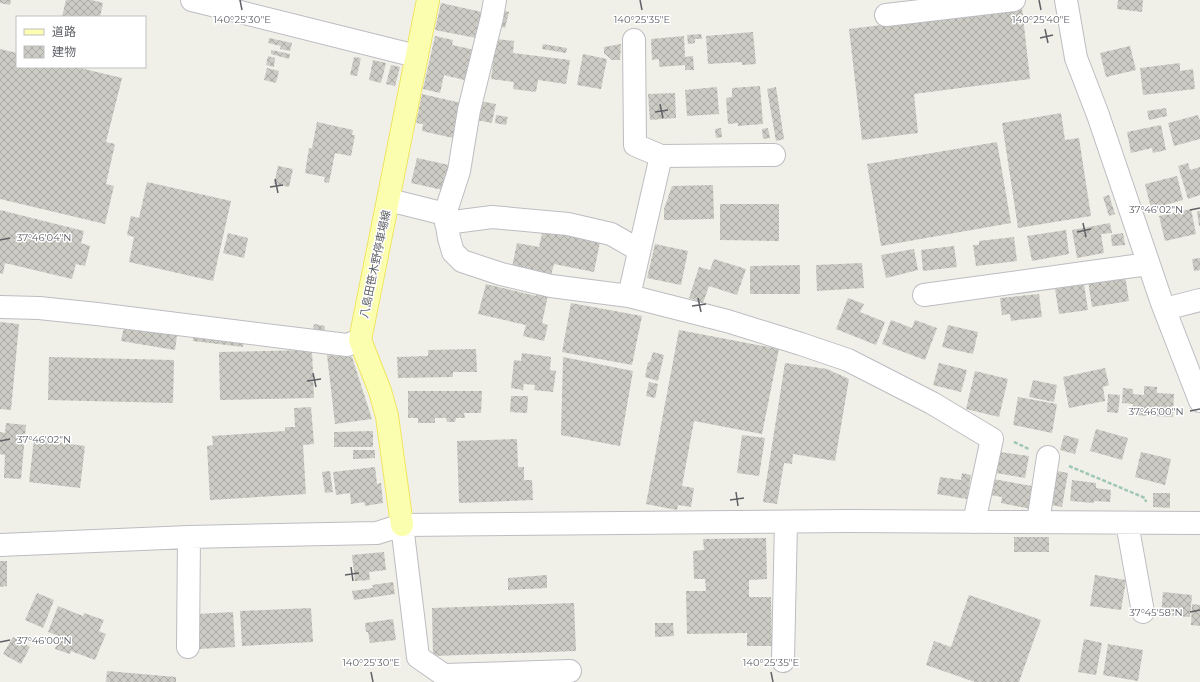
<svg xmlns="http://www.w3.org/2000/svg" width="1200" height="682" font-family="Montserrat,'Noto Sans JP',sans-serif">
	<defs>
		<pattern id="building-cross-hatch" width="8" height="8" patternUnits="userSpaceOnUse"><rect width="8" height="8" fill="#cccbc4"/><path d="M0 0l8 8M0 8l8-8" fill="none" stroke="#a9a8a3"/></pattern>
	</defs>
	<rect width="100%" height="100%" fill="#f1f0e8"/>
	<path fill="url(#building-cross-hatch)" d="M0,0h11l-1,5 -10,-2z
		M66,0h26l11,3 -3,14h-38z
		M1118,0h25l-1,12 -25,-3z
		M441,3l41,9 -6,26 -41,-8z
		M1022,8l8,71 -116,15 4,39 -56,7 -13,-111z
		M500,10l9,2 -4,16 -8,-2z
		M753,32l3,32 -14,1v-3l-34,2 -2,-28z
		M701,34l1,5h-7v4l-7,1 -1,-9z
		M435,36l18,4 -1,5 23,5 -7,31 -24,-6 -4,18 -17,-4z
		M684,36l1,21 8,-1 1,14h-9v-5l-26,2v-8l-7,1 -1,-21z
		M269,38l23,5 -2,8 -10,-2 1,-3 -13,-3z
		M496,39l18,2 -1,12 57,7 -4,24 -28,-4 -2,12 -23,-3 1,-7 -23,-3z
		M543,44l24,4 -1,5 -24,-4z
		M621,44l-1,16h-8l-8,-7v-6z
		M1130,46l6,24 -30,7 -6,-24z
		M0,49l17,4v14h59l46,11 -16,64 9,2 -9,40 8,2 -9,38 -105,-25z
		M271,50l19,4 -1,5 -18,-5z
		M583,54l24,5 -6,30 -24,-4z
		M268,56l7,2 -1,9 -8,-2z
		M354,57l7,1 -4,18 -7,-1z
		M373,60l13,3 -5,20 -12,-3z
		M1180,63v8l13,-2 2,20 -52,6 -3,-27z
		M391,65l9,2 -5,19 -9,-2z
		M267,68l12,3 -3,12 -12,-3z
		M760,86l3,38 -25,2v-3l-10,1 -2,-26 6,-1v-9z
		M717,87l2,27 -32,2 -2,-26z
		M776,87l8,52 -8,2 -9,-52z
		M675,93l1,25 -26,2 -2,-26z
		M422,94l39,9 -8,35 -31,-7 1,-7 -7,-1z
		M480,101l16,3 -4,19 -16,-3z
		M1166,108l1,8 -18,4 -2,-9z
		M1061,113l4,27 14,-2 12,78 -73,12 -16,-105z
		M496,115l12,2 -2,8 -11,-2z
		M1198,115l2,6v18l-26,7 -6,-23z
		M317,122l36,8 -1,5h3l-4,21 -16,-3 -6,30 -5,-1 1,-5 -20,-4 4,-25h3z
		M1161,125l5,25 -13,3 -1,-5 -21,5 -4,-21z
		M721,128l1,9 -6,1 -1,-9z
		M768,128l2,10 -7,1 -1,-10z
		M997,142l14,81 -130,23 -14,-82z
		M417,158l32,7 -6,25 -32,-7z
		M1188,163l2,7 10,-3v28l-12,4 -10,-33z
		M278,166l15,3 -4,18 -15,-3z
		M1177,176l6,24 -32,9 -6,-25z
		M147,182l84,19 -18,80 -84,-19 5,-25 -7,-2 4,-19 8,2z
		M713,185l1,34 -50,1v-11l8,-23z
		M1109,195l6,19 -6,2 -6,-19z
		M720,204h59v37l-59,-1z
		M1191,209l5,25 -31,7 -6,-25z
		M0,210l84,21 -3,12 9,3 -5,20 -9,-2 -4,15 -67,-16 -2,11 -3,-1z
		M1197,211h3v15h-1z
		M1110,223l2,10 -11,1 3,19 -27,5 -5,-28z
		M543,229l57,13 -6,30 -40,-8 -3,11 -39,-8 5,-24 22,4z
		M1066,230l3,24 -37,7 -5,-25z
		M228,233l20,5 -4,20 -21,-5z
		M1123,233l2,12 -13,1 -1,-11z
		M1014,237l3,24 -41,5 -3,-21h6v-4z
		M655,244l33,7 -7,34 -34,-7z
		M954,246l3,21 -34,4 -2,-21z
		M914,249l4,21 -32,8 -5,-23z
		M1200,258v12l-6,1 -2,-12z
		M714,259l32,10 -9,26 -28,-9 -6,17 -14,-5 10,-31 11,3z
		M862,263l2,25 -47,3 -1,-26z
		M800,265v29h-50v-28z
		M1125,275l4,26 -37,6 -4,-26z
		M486,284l50,12 1,-3 11,2 -6,28 6,2 -4,16 -21,-5 3,-11 -48,-11z
		M1084,284l4,26 -29,4 -4,-25z
		M1039,294l3,23 -31,4 -1,-7 -8,1 -2,-17z
		M848,298l16,6 -4,8 25,10 -9,23 -40,-16z
		M571,303l71,13 -10,49 -70,-13z
		M891,320l21,8 3,-8 22,8 -12,32 -43,-16z
		M0,322l19,2 -8,86 -11,-1z
		M314,324l11,2 -1,10 -12,-2z
		M948,325l30,7 -5,22 -31,-7z
		M124,327l53,8 -2,15 -54,-9z
		M679,330l100,19 -17,85 -68,-13 -12,65 12,2 -3,19 -13,-2 -1,5 -31,-6z
		M193,334l51,6 -1,7 -50,-6z
		M476,349l1,23h-24v5l-55,1 -1,-21 31,-1v-6z
		M312,350l2,48 -94,2 -1,-48z
		M653,352l11,3 -6,26 -13,-4 3,-15h2z
		M522,353l29,4 -1,13 6,1 -3,21 -19,-2 1,-5 -11,-1 -1,6 -12,-2 3,-28 7,1z
		M327,355l25,2 20,62 -37,5z
		M49,357l125,3 -1,43 -125,-3z
		M563,357l70,14 -13,75 -59,-11z
		M785,363l42,6 22,10 -14,82 -42,-7 -1,10 -8,-1 -7,41 -14,-2z
		M939,363l28,7 -6,22 -28,-7z
		M1105,368l4,17 -6,2 2,14 -36,7 -6,-31z
		M975,371l33,8 -9,38 -33,-8z
		M1033,380l24,5 -3,17 -25,-5z
		M649,382l9,2 -3,14 -9,-2z
		M1144,386l13,1v6l17,1 -1,23 -41,-2 1,-11 -11,-1 1,-15 10,1v5l11,1z
		M408,391h74l-1,22h-17l1,5h-9l-1,4h-8l-1,-4h-11v5h-17v-5h-10z
		M1108,394l12,1 -2,18 -11,-1z
		M511,396h17l-1,17 -17,-1z
		M1018,397l39,7 -5,29 -39,-8z
		M311,407l3,37 -11,1 3,49 -96,6 -3,-54 6,-1 -1,-9 73,-5v-4h10l-1,-19z
		M6,423l20,2 -5,54 -17,-1 1,-23 -5,-1v-22l5,1z
		M1096,429l32,9 -6,22 -32,-9z
		M373,431v16h-39v-15z
		M742,435l23,3 -6,38 -22,-3z
		M1064,435l15,4 -4,15 -15,-4z
		M34,439l51,7 -5,42 -51,-6z
		M517,439l1,28h6v13h8l1,20 -74,3 -2,-62z
		M353,450h22v8l-22,1z
		M1000,452l29,4 -4,22 -29,-5z
		M1141,452l30,7 -6,26 -30,-8z
		M375,467l2,17 4,-1 2,20 -18,3 -1,-4 -13,2 -1,-11 -14,2 -3,-23z
		M1052,470l16,3 -6,34 -16,-3z
		M330,471l3,21 -8,1 -3,-21z
		M962,473l9,2 -4,24 -30,-5 3,-17 21,3z
		M993,479l39,7 -2,11 3,1 -2,11 -30,-6 1,-6 -12,-2z
		M1072,480l24,3v5l15,2 -1,12 -16,-1v2l-24,-2z
		M1153,493h17v15l-17,-1z
		M1014,537h35v15h-35z
		M766,538l1,41 -18,1v17h22l1,49h-25v-13l-60,1 -1,-43h20l-1,-12h-11l-1,-28 11,-1 -1,-11z
		M384,552l2,18 -17,2 1,8 -15,1 -3,-26z
		M0,561h7v25l-7,1z
		M547,575v13l-39,2v-12z
		M1095,575l31,5 -5,30 -31,-4z
		M393,582l2,12 -41,6 -2,-9 21,-3 -1,-3z
		M1163,592l29,3 -2,22 -29,-2z
		M37,593l17,7 -11,28 -18,-8z
		M969,595l72,25 -22,62h-44l-49,-17 8,-24 17,6z
		M574,603l2,48 -143,5 -1,-48z
		M1192,604l8,1v21l-9,-1z
		M58,606l25,10 1,-3 20,7 -5,11 7,3 -11,26 -24,-9 -1,3 -15,-5 4,-13 -11,-4z
		M311,608l2,34 -71,4 -2,-35z
		M233,612l2,35 -36,2 -2,-35z
		M393,619l3,21 -26,3 -2,-11h-2l-1,-9z
		M655,623h18l1,13 -19,1z
		M13,637l17,10 -9,17 -18,-10z
		M1084,639l18,4 -6,32 -18,-3z
		M1108,644l35,6 -5,31 -35,-6z
		M107,671l69,6v5h-70z"/>
	<g fill="none" stroke-linecap="round" stroke-linejoin="round">
		<defs>
			<path id="minor" d="M192,0l224,56
				M495,0l-3,17 -23,93 -10,61 -14,43 4,24 4,14 9,9 39,13 50,12 78,10 98,25 74,23 47,16 84,43 60,36 -18,83
				M1066,0l10,58 22,57 64,188 38,98
				M886,15l128,-15
				M661,156l113,-1
				M389,200l56,14
				M446,223l46,-6 76,7 43,10 28,16
				M924,295l224,-31
				M629,296l32,-140 -26,-11 -1,-105
				M0,307l39,1 58,6 250,31 13,-5
				M1165,309l35,-9
				M1038,522l10,-65
				M1127,523l16,89
				M402,525l16,132 26,18 126,-4
				M0,545l189,-8 188,-4 25,-8 447,-4 351,2
				M188,647l1,-110
				M783,661l3,-139"/>
			<path id="major" d="M402,525l-15,-109 -7,-25 -20,-51 68,-340"/>
		</defs>
		<use href="#minor" stroke="#bcbdc2" stroke-width="24"/>
		<use href="#major" stroke="#f0e561" stroke-width="24"/>
		<path stroke="#9ec8b3" stroke-width="2.5" stroke-dasharray="4 2" stroke-linecap="butt" d="M1014,442l15,7
			M1069,466l76,32 1,4"/>
		<use href="#minor" stroke="#fff" stroke-width="22"/>
		<use href="#major" stroke="#fbfeaf" stroke-width="22"/>
	</g>
	<path fill="none" stroke="#5f6167" stroke-width="1.5" d="M240,0l2,10M640,0l2,10M1039,0l2,10M1045,29l3,14M1040,38l13,-3M660,104l3,14M655,112l13,-2M275,179l3,14M270,187l13,-2M1190,210l10,-2M1083,223l3,14M1077,232l14,-3M0,240l10,-2M698,298l3,14M692,306l14,-2M313,373l3,14M307,381l14,-2M1190,411l10,-2M0,441l10,-2M736,492l2,14M730,500l14,-2M351,567l2,14M345,575l14,-2M1190,612l10,-2M0,642l10,-2M371,672l2,10M771,672l2,10"/>
	<g text-anchor="middle" dominant-baseline="central" stroke-width="3" stroke-linejoin="round" paint-order="stroke">
		<g font-size="11" fill="#5f6167" stroke="#fff">
			<text transform="translate(375 264) rotate(-78)">八島田笹木野停車場線</text>
		</g>
	</g>
	<g font-size="10" text-anchor="middle" fill="#5f6167" stroke="#fff" stroke-width="3" stroke-linejoin="round" paint-order="stroke">
		<text x="242" y="23">140°25'30"E</text>
		<text x="642" y="23">140°25'35"E</text>
		<text x="1041" y="23">140°25'40"E</text>
		<text x="1156" y="213">37°46'02"N</text>
		<text x="44" y="241">37°46'04"N</text>
		<text x="1156" y="415">37°46'00"N</text>
		<text x="44" y="443">37°46'02"N</text>
		<text x="1156" y="616">37°45'58"N</text>
		<text x="44" y="644">37°46'00"N</text>
		<text x="371" y="666">140°25'30"E</text>
		<text x="771" y="666">140°25'35"E</text>
	</g>
	<rect x="16" y="16" width="130" height="52" fill="#ffffff" stroke="#bfc0c2"/>
	<rect x="24" y="29" width="20" height="6" fill="#fbfeaf" stroke="#bfc0c2"/>
	<text x="52" y="36" font-size="12" fill="#5f6167">道路</text>
	<rect x="24" y="46" width="20" height="12" fill="url(#building-cross-hatch)" stroke="#bfc0c2"/>
	<text x="52" y="56" font-size="12" fill="#5f6167">建物</text>
</svg>
